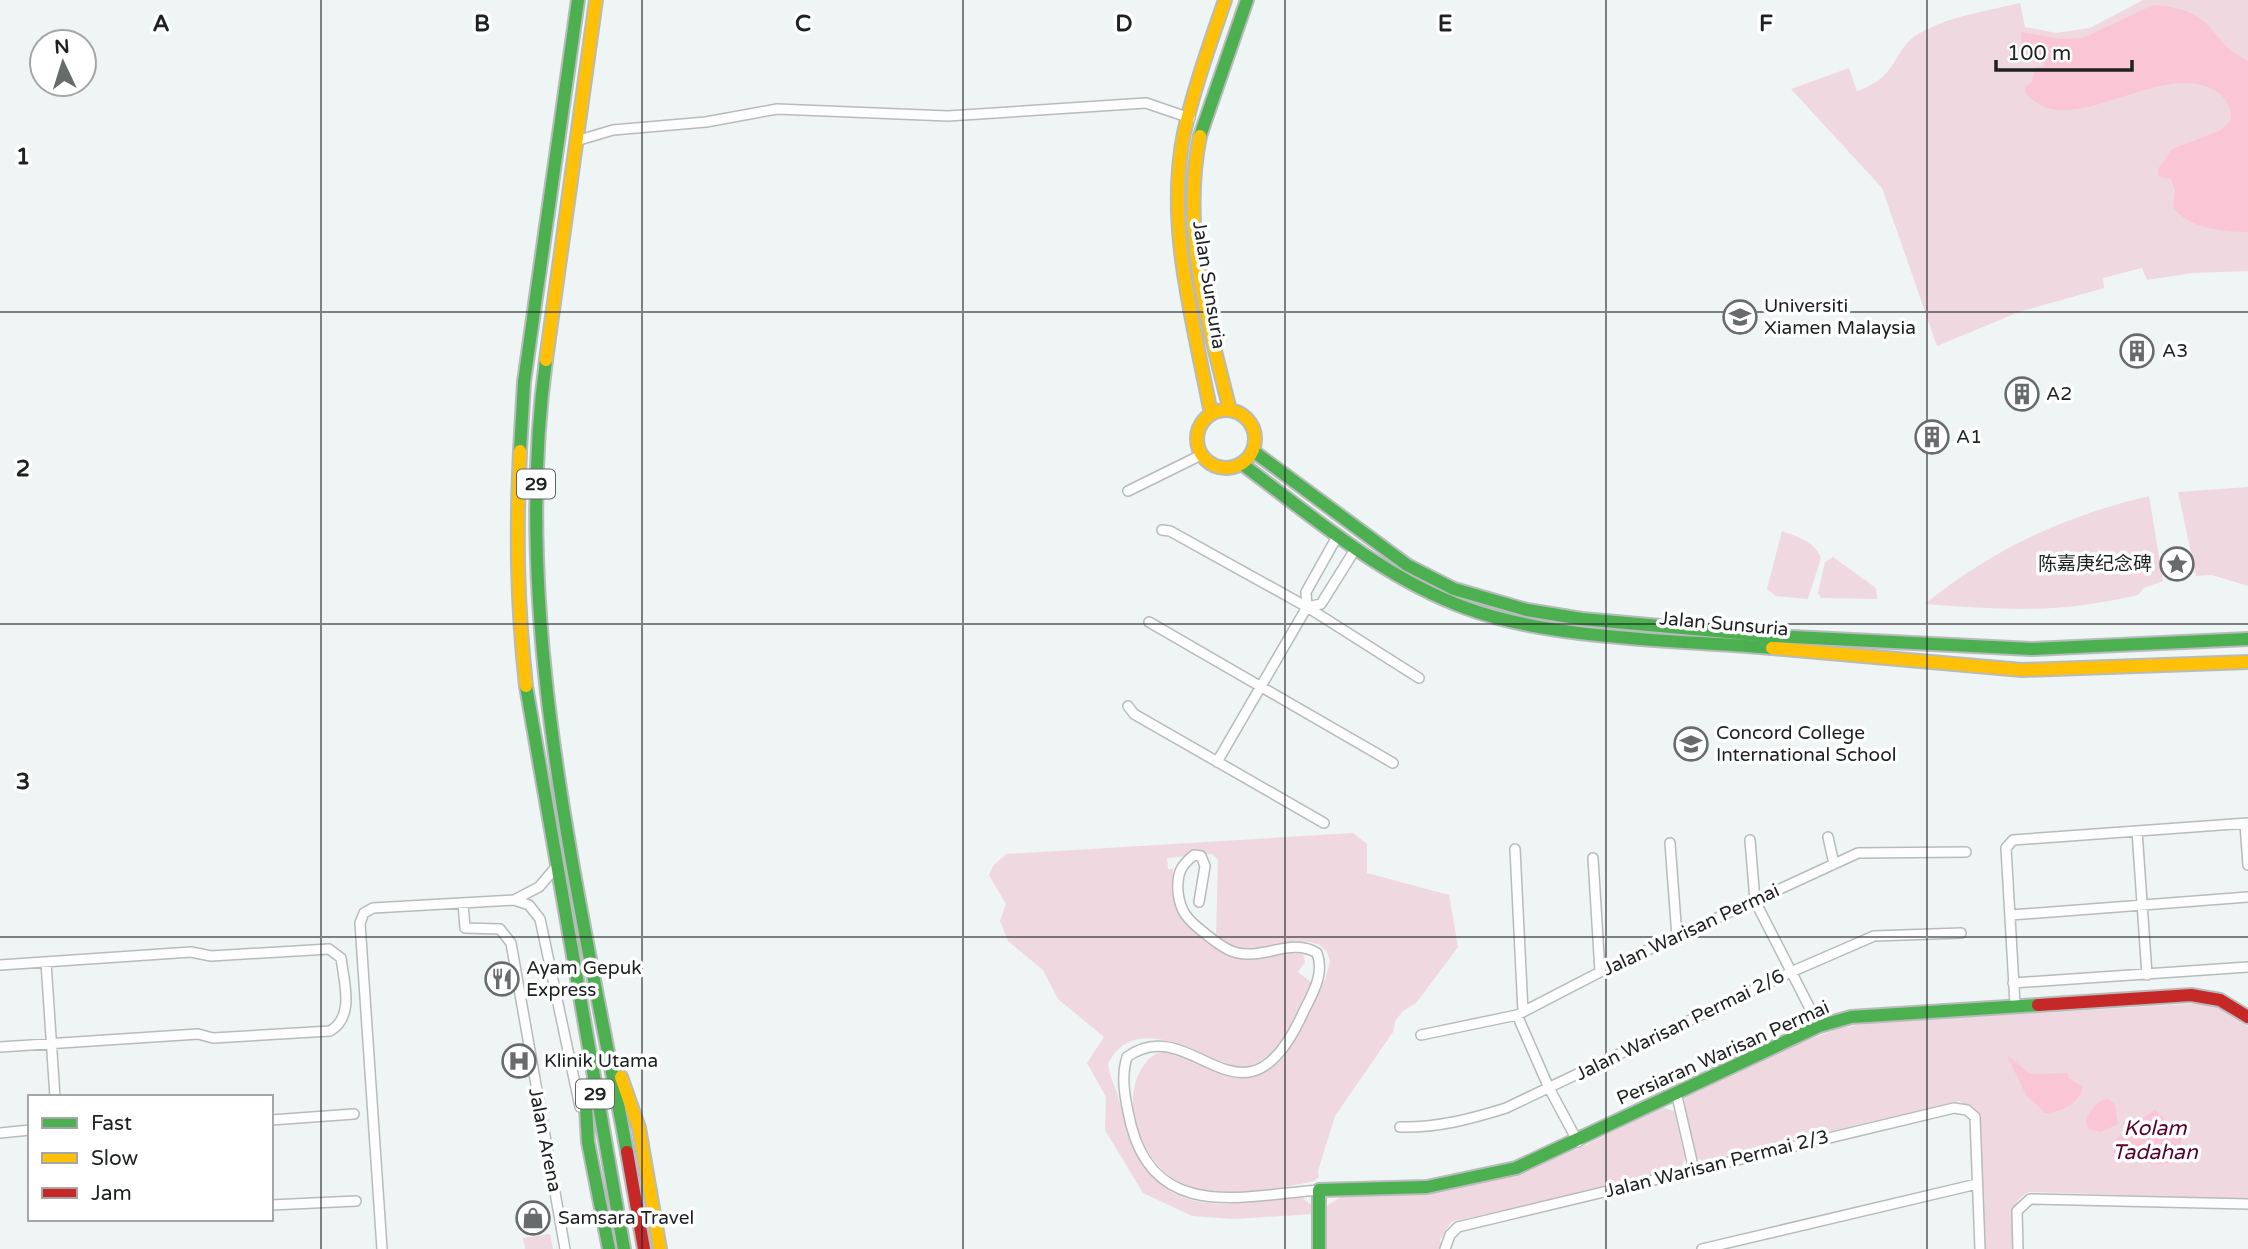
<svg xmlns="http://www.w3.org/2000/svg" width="2248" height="1249" font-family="'Varela Round','Noto Sans SC',sans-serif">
	<rect width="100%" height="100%" fill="#eff4f4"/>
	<path fill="#f0d8e0" d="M2143,0h105v271l-55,2 -46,7 -5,-12 -39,10 1,10 -85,24 -82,34 -55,-158 -91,-99 58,-21 8,23c43,-14 35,-43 63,-58 30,-17 67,-22 100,-30l5,24 31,6 34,-5z
		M2248,487v99l-36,-11 -16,1 -18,-84z
		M2149,496l14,85 -19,7 -6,7c-81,19 -132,15 -213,9 68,-55 139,-88 224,-108z
		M1782,531c15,6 33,10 39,27l-13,41 -32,-3 -9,-7z
		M1833,557l43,31 1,11 -56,-1 -3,-5 7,-31z
		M1353,833l14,11v29l82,22 9,52 -42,56 -13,8 -8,10 -2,11 -58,84 -17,55 1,6 -5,4c-37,8 -85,18 -122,7 -45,-13 -77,-83 -48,-123 6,-8 11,-13 21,-13l72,25 18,-1 16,-8 13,-11 41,-77 5,-19 -3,-9 -7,-7 -10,-3c-32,-3 -66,18 -94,-5l2,-77 -6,-6 -25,-1v3l-20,2 1,11h5c1,14 0,30 6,43 6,14 43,44 59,46 22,2 43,-6 65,-4l2,8 -7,10 13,10c-16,34 -28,78 -70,86 -40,-10 -106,-59 -133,-4 1,12 8,23 11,36 16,59 33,102 103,104 27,1 55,-9 81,-6l9,8 1,8 -80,5 -41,-3 -49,-23 -38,-63 1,-33 -19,-34 17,-26 -46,-38 -15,-29 -35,-29 -8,-20 6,-17 -17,-29 4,-9 13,-12z
		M2208,1003l15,6 25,18v172l-219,-7c-23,10 -16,36 -16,57h-28l-6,-136 -20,-12 -255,60 -6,-2 -4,-6 -10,-55 106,-51 47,-18 29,-6z
		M1662,1107l12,4 11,47 -4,11 -230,53 -11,18 2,9h-120l1,-33 5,-11 13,-8 87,-3 82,-19 76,-30z
		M550,1234l3,15h-28l-2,-11z"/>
	<path fill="#fac6d6" d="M2153,5c66,4 51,34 95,56v171c-24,0 -59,-4 -75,-24l2,-17 -4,-12 -12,-2 -1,-8 14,-20 47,-18 12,-10c0,-15 -4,-23 -17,-31 -57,-31 -146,56 -189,2v-5l7,-5 3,-14 10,-2 -1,-6h-9l-14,-19v-9l42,7 20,-1z
		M2006,1054l24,20 38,-1 1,5 14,9c-3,16 -23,26 -38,26l-19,-18z
		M2108,1099l7,5 3,20 -17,8 -13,-3 -2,-8c3,-9 12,-22 22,-22z
		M2155,1110l28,24c-4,7 -1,15 -5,22 -11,17 -51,2 -64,-3l-1,-10 15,-16z"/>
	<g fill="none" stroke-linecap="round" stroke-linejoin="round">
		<defs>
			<path id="street" d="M576,141l37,-11 93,-8 71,-13 171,7 198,-13 44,15
				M1128,491l73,-36
				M1162,530l8,1 137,76 112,71
				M1307,607l14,-3 35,-56
				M1149,622l244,141
				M1128,706l6,8 190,109
				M1217,762l90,-155 -1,-15 32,-57
				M2245,824l3,41
				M2137,831l10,144
				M1828,837l6,27
				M1750,840l5,61 64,125
				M1670,843l7,94
				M1515,849l8,163
				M1593,858l7,114
				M514,900l15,5 11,14 40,188
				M1199,902l6,-36 -4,-10 -7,-1c-14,11 -17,19 -16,37 2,19 9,27 24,39 10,8 20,17 32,21 29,9 56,-15 83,1 8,22 -5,41 -14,60 -60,132 -110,-4 -176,44 -7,22 -1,46 4,68 25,98 115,70 188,65
				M463,903l2,25 35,1 11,14 54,306
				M2011,915l237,-18
				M46,962l9,135
				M0,965l191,-13 20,4 118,-7 12,9c3,24 14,59 -11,73l-117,7 -15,-4 -198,13
				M2013,983l235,-16
				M2015,1004l-9,-156 7,-8 235,-17
				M1517,1015l32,73 29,54
				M1421,1035l96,-20 83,-43 258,-119 108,-1
				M1676,1092l18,78
				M271,1120l83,-6
				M1400,1127c37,1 71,-8 106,-19l285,-136 83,-36 87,-3
				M0,1133l30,-3
				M271,1205l85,-4
				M382,1249l-22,-326 4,-10 9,-5 141,-8 25,-13 17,-20
				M1445,1249l5,-14 8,-8 496,-119 13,2 8,7 5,132
				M1702,1249l275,-65
				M2018,1249l-1,-38 13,-12 218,5"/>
			<path id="fast" d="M1200,136l47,-136
				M546,360c-36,262 34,534 81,792
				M520,451l4,-69 54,-382
				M1253,451l154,114 47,24 73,21 55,9 190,17 260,13 216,-10
				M1242,464c70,52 141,114 224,144 86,32 213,32 306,40
				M526,686l98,563
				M585,1089l3,53 21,107
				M1319,1249v-59l108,-3 89,-19 303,-142 32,-9 187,-12"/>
			<path id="slow" d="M1200,136c-19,93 7,184 30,274
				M546,360l50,-360
				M1197 439a29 29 0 1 1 58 0a29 29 0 1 1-58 0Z
				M1211,414c-17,-91 -46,-188 -27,-281 10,-45 26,-89 41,-133
				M520,451c-4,83 -3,152 6,235
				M1772,648l250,22 226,-8
				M621,1077l18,51 21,121"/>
			<path id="jam" d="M2038,1005l153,-10 29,5 28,17
				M627,1152l17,97"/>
		</defs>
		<use href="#street" stroke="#b7bbbb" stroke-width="12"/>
		<use href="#fast" stroke="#b7bbbb" stroke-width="16"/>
		<use href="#slow" stroke="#b7bbbb" stroke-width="16"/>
		<use href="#jam" stroke="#b7bbbb" stroke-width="16"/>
		<use href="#street" stroke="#fdfdfd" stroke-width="9"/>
		<use href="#fast" stroke="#4caf50" stroke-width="12"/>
		<use href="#slow" stroke="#ffc107" stroke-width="12"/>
		<use href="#jam" stroke="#c62828" stroke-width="12"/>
	</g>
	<path fill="none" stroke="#1e2122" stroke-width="2" stroke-opacity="0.55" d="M321,0v1249M642,0v1249M963,0v1249M1285,0v1249M1606,0v1249M1927,0v1249M0,312h2248M0,624h2248M0,937h2248"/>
	<defs>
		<symbol id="university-ring" viewBox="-11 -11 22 22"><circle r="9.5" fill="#fff" stroke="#676b6c" stroke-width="1.5"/><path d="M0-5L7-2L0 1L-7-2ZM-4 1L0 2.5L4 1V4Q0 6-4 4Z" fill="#676b6c"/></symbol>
		<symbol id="building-ring" viewBox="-11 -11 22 22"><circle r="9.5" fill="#fff" stroke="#676b6c" stroke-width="1.5"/><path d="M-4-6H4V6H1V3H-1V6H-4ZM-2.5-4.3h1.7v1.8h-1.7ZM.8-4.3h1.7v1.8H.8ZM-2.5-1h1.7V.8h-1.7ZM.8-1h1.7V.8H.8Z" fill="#676b6c"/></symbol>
		<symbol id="sight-ring" viewBox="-11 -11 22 22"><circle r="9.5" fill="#fff" stroke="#676b6c" stroke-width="1.5"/><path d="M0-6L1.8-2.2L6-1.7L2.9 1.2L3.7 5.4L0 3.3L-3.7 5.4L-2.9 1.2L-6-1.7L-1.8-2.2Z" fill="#676b6c"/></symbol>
		<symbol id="school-ring" viewBox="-11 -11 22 22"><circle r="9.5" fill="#fff" stroke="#676b6c" stroke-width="1.5"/><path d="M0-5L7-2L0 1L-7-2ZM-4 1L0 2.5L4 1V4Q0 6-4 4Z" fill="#676b6c"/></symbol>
		<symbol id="restaurant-ring" viewBox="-11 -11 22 22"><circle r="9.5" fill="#fff" stroke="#676b6c" stroke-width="1.5"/><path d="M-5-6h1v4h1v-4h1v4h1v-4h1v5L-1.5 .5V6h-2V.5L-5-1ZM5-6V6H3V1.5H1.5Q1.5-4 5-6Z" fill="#676b6c"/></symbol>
		<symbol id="hospital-ring" viewBox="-11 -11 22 22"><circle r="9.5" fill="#fff" stroke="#676b6c" stroke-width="1.5"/><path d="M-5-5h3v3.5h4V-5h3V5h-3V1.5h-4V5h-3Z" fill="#676b6c"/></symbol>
		<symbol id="shop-ring" viewBox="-11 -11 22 22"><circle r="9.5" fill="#fff" stroke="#676b6c" stroke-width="1.5"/><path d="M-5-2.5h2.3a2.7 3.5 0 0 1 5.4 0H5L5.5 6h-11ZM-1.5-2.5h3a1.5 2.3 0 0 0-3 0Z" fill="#676b6c"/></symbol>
	</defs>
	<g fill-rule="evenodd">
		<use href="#university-ring" x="1721" y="298" width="38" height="38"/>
		<use href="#building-ring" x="2118" y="332" width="38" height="38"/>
		<use href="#building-ring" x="2003" y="375" width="38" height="38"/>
		<use href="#building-ring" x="1913" y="418" width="38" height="38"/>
		<use href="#sight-ring" x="2158" y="545" width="38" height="38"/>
		<use href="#school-ring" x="1672" y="725" width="38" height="38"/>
		<use href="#restaurant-ring" x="483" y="960" width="38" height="38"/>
		<use href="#hospital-ring" x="500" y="1042" width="38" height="38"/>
		<use href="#shop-ring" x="514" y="1199" width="38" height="38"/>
	</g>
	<g text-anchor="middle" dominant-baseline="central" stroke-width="7" stroke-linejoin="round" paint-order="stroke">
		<g fill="#fff" stroke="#626464" stroke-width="2">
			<rect x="517" y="469.5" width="38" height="29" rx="5"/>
			<rect x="576" y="1079.5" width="38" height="29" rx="5"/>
		</g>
		<g font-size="18" font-weight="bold" fill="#1e2122">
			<text x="536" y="484">29</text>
			<text x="595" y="1094">29</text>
		</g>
		<g font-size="19" fill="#1e2122" stroke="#fff">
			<text transform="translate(1209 285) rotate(81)">Jalan Sunsuria</text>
			<text transform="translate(1724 624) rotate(5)">Jalan Sunsuria</text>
			<text transform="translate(1691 930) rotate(-25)">Jalan Warisan Permai</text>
			<text transform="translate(1680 1025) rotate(-26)">Jalan Warisan Permai 2/6</text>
			<text transform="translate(1723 1053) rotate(-24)">Persiaran Warisan Permai</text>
			<text transform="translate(545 1140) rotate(79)">Jalan Arena</text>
			<text transform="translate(1717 1164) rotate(-14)">Jalan Warisan Permai 2/3</text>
		</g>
		<g font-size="19" fill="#1e2122" stroke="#fff" text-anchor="start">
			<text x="1764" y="306">Universiti<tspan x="1764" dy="22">Xiamen Malaysia</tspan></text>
			<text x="2162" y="351">A3</text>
			<text x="2046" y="394">A2</text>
			<text x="1956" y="437">A1</text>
			<text x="2152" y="564" text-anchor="end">陈嘉庚纪念碑</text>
			<text x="1716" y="733">Concord College<tspan x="1716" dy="22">International School</tspan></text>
			<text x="526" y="968">Ayam Gepuk<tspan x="526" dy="22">Express</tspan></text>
			<text x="544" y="1061">Klinik Utama</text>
			<text x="558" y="1218">Samsara Travel</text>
		</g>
		<g font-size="21" font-style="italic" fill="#58002a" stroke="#fff">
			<text x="2155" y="1128">Kolam<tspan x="2155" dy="24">Tadahan</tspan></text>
		</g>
	</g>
	<g font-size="23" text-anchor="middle" font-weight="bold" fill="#1e2122" stroke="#fff" stroke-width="7" stroke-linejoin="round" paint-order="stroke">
		<text x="161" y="31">A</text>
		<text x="482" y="31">B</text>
		<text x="803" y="31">C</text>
		<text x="1124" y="31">D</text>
		<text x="1445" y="31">E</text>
		<text x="1766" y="31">F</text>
		<text x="23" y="164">1</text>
		<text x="23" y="476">2</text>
		<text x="23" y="789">3</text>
	</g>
	<rect x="28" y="1095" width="245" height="126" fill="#ffffff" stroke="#a5a6a7" stroke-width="2"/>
	<rect x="42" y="1118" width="35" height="10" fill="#4caf50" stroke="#a5a6a7" stroke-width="2"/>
	<text x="91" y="1130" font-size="21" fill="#1e2122">Fast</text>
	<rect x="42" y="1153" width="35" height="10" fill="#ffc107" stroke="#a5a6a7" stroke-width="2"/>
	<text x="91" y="1165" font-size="21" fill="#1e2122">Slow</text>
	<rect x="42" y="1188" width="35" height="10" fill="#c62828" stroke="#a5a6a7" stroke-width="2"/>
	<text x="91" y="1200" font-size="21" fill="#1e2122">Jam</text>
	<g transform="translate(63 63) rotate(356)"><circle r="33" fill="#ffffff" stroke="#a5a6a7" stroke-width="2"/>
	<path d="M0-5L12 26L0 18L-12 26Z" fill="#676b6c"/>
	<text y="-10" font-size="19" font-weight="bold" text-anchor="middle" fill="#1e2122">N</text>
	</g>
	<path d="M1996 60v10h136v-10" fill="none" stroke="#1e2122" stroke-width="3.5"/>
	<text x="2007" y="60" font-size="21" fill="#1e2122" stroke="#ffffff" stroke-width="5" paint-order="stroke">100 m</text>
</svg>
